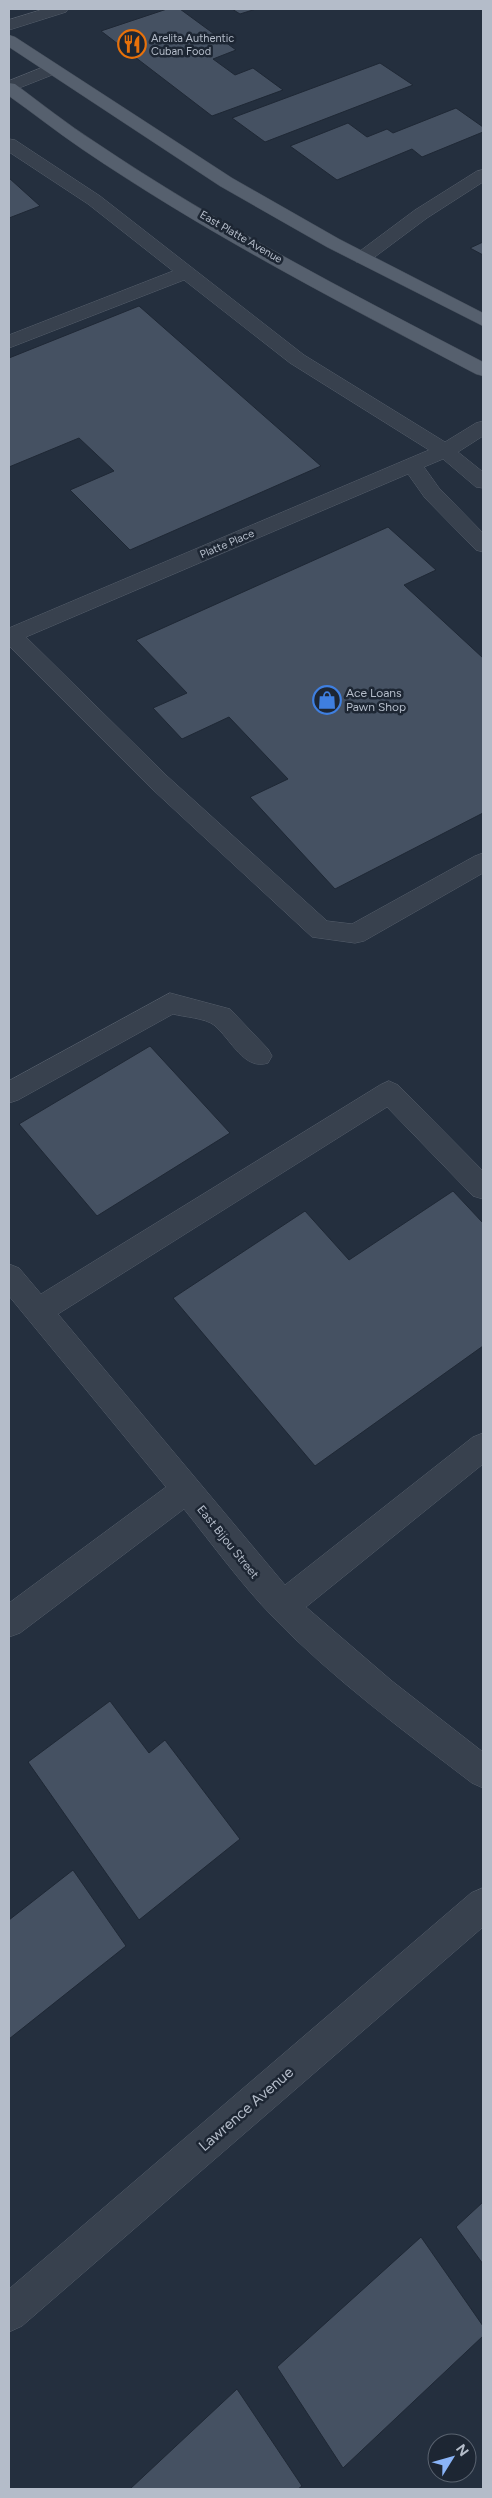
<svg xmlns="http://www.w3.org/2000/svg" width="492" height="2498" font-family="Figtree,sans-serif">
	<rect width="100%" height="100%" fill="#242f3e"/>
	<path fill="#455162" stroke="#1f2835" d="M167,9h13l56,41 -23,9 22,16 18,-7 30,22 -71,26 -111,-85z
		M232,9h24l-16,5z
		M380,63l33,22 -148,57 -33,-24z
		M456,108l27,19v5l-61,25 -10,-8 -75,31 -47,-34 58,-23 19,14 20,-8 6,4z
		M9,178l31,28 -31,12z
		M483,242v13l-13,-7z
		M139,306l182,160 -191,84 -60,-60 44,-19 -35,-33 -70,29v-109z
		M388,527l48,43 -32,15 79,73v155l-148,76 -85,-92 38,-18 -59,-62 -47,22 -29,-31 34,-15 -51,-53z
		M150,1046l80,87 -133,83 -78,-92z
		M453,1191l30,32v123l-168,120 -142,-168 132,-87 44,49z
		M110,1701l39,52 16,-13 75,99 -101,81 -111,-158z
		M73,1870l53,76 -117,93v-119z
		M483,2202v62l-27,-37z
		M421,2237l62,89v10l-140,132 -66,-101z
		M237,2389l65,97 -4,3h-168z"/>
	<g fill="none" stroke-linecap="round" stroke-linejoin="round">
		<defs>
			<path id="minor" d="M44,9h24l-2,3 -57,18v-10z
				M51,64l6,1 2,4 -2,4 -48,19v-11z
				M9,139l6,1 85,56 204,159 141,87 31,-19 7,-2v15l-25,16 25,20v16l-7,-1 -33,-28 -19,8 15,21 44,45v19l-7,-2 -51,-52 -17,-24 -382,163 141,139 160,145 25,3 123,-68 8,-3v20l-119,68 -9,2 -43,-6 -161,-149 -142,-142v-18l420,-178 -139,-87 -106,-83 -175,68v-13l164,-64 -85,-67 -79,-52z
				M483,170v12l-56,36 -59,44h-12l-3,-4 3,-4 59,-44 62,-39z
				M170,993l60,16 38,40 4,7 -4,7c-24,8 -37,-24 -54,-38 -9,-7 -30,-8 -41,-11l-155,86 -9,3v-22z
				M389,1081l9,4 85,86v28l-10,-3 -86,-89 -329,207 227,271 188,-148 10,-4v31l-177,143 86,74 91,71v36l-11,-5c-68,-52 -139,-104 -199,-166 -32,-33 -60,-72 -89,-108l-164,124 -11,4v-34l157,-116 -157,-191v-32l10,4 22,26 339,-209z
				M483,1888v39l-461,399 -13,6v-43l462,-396z"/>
			<path id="major" d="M9,35l6,2 217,141 107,61 144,74v13l-156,-79 -107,-61 -211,-139z
				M9,83l6,1c27,20 52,40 80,58 123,83 257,152 388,220v14l-7,-2c-133,-70 -269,-140 -394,-225 -25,-17 -49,-36 -73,-53z"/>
		</defs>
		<use href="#minor" stroke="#565f6c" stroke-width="1"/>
		<use href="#major" stroke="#414a57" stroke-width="1"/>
		<use href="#minor" fill="#38414e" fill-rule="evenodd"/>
		<use href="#major" fill="#56606e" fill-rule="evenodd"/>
	</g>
	<defs>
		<symbol id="restaurant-ring" viewBox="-11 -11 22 22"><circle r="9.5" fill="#1d2633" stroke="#e8710a" stroke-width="1.5"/><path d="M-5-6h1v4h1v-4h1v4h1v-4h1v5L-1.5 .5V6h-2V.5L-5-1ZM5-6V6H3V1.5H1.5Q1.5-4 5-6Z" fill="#e8710a"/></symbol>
		<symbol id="shop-ring" viewBox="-11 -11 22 22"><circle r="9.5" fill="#1d2633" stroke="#3f7fe0" stroke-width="1.5"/><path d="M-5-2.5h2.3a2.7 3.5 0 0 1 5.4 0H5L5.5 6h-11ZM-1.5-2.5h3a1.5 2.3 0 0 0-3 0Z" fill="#3f7fe0"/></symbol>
	</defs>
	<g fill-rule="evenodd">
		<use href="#restaurant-ring" x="116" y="28" width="32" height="32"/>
		<use href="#shop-ring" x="311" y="684" width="32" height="32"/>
	</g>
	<g text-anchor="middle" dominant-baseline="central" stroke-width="5" stroke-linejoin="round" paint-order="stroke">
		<g font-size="11" fill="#b4bcc9" stroke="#1d2633" text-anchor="start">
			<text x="151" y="38">Arelita Authentic<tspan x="151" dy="13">Cuban Food</tspan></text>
		</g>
		<g font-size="11" fill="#b4bcc9" stroke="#1d2633">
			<text transform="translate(241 237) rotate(30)">East Platte Avenue</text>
			<text transform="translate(227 544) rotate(-23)">Platte Place</text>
		</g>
		<g font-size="12" fill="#b4bcc9" stroke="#1d2633" text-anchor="start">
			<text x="346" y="693">Ace Loans<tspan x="346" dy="14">Pawn Shop</tspan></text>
		</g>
		<g font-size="12" fill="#b4bcc9" stroke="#1d2633">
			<text transform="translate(228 1542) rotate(51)">East Bijou Street</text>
		</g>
		<g font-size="15" fill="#b4bcc9" stroke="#1d2633">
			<text transform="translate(246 2109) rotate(-41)">Lawrence Avenue</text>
		</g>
	</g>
	<rect width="492" height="2498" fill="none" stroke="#b4bcc9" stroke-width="20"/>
	<g transform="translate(452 2458) rotate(53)"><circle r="24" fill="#1d2633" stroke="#59626f"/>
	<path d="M0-4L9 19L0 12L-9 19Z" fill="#8ab4f8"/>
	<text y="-8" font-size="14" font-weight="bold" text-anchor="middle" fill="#b4bcc9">N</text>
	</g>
</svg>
